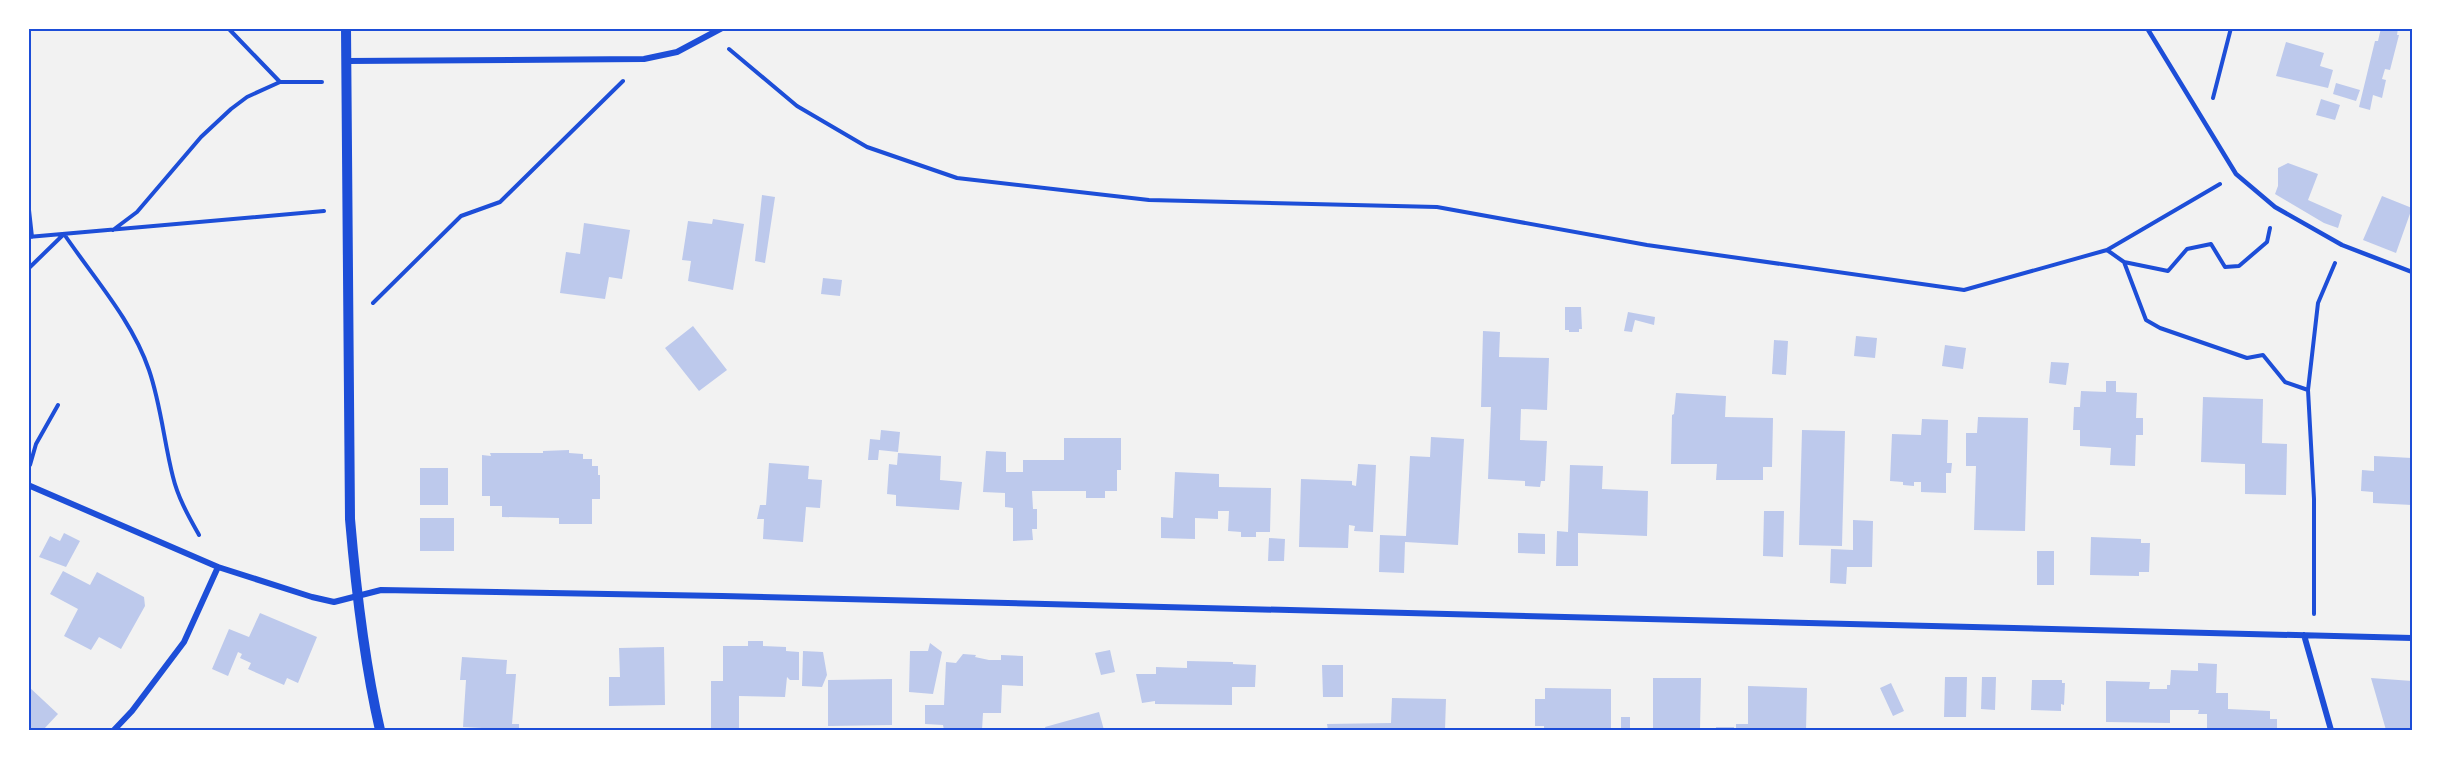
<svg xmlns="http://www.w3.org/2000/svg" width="2441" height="759" font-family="Lora,serif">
	<rect width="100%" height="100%" fill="#f2f2f2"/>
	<path fill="#bdc9ec" d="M2381,28h17l-1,7h2l-9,35 -5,-1 -3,10 4,1 -4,18 -9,-3 -3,15 -11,-3 16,-66h3z
		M2286,42l38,11 -4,13 13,4 -5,18 -52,-12z
		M2336,83l24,7 -4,11 -23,-7z
		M2321,99l19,6 -5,15 -19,-5z
		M2288,163l30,11 -10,26 34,15 -4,13 -14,-5 -49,-29 3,-8v-18z
		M762,195l13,2 -10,66 -10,-2z
		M2382,196l30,12 -16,45 -33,-13z
		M713,219l31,5 -11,66 -45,-9 3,-20 -9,-1 6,-39 24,3z
		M584,223l46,7 -8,49 -13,-2 -4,22 -45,-6 6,-41 14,2z
		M823,278l19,2 -2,16 -19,-2z
		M1565,307h16l1,22h-3v3h-10v-2h-4z
		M1628,312l27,5 -1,8 -19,-5 -3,12 -8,-1z
		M693,326l34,44 -28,21 -34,-43z
		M1483,331l17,1 -1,25 50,1 -2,52 -26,-1 -1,31 27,1 -2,40h-4l-1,6 -15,-1v-5l-37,-2 3,-72h-10z
		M1856,336l21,2 -2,20 -21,-2z
		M1774,340l14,1 -2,34 -14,-1z
		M1945,345l21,3 -3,21 -21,-3z
		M2051,362l18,1 -3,22 -17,-2z
		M2106,381h10v11l21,1 -1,25h7v17h-7l-1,31 -25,-1 1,-17 -31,-2v-16h-7l1,-23h6l1,-16 25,1z
		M1676,393l50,3 -1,21 48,1 -1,49h-9v13h-47l1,-16h-46l1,-49 2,-1z
		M2203,397l60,2 -1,44 25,1 -1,51 -41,-1v-30l-44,-2z
		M1978,417l50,1 -3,113 -51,-1 2,-64h-10v-33h11z
		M1922,419l26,1 -1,43h5l-1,10h-5v20l-25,-1v-10h-7v4l-11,-1v-3l-13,-1 2,-47 29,1z
		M881,430l19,2 -2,20 -19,-2 -1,10h-10l2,-21 10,1z
		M1802,430l43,1 -3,115 -43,-1z
		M1431,437l33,2 -6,106 -53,-3 -1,31 -25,-1 1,-37 26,1 4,-80 20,1z
		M1064,438h57v32h-4v21h-12v7h-19v-7h-54l1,18h4v20h-5l1,11 -20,1v-33l-8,-1v-14l-22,-1 3,-41 20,1v20h17v-12h41z
		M569,450v3l14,1v5h9v7h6v9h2v24h-8v25h-33v-6l-57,-1v-11h-12v-10h-8v-41l9,1 -1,-3h53v-2z
		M898,453l43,3 -1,24 22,2 -3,28 -63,-4v-11l-9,-1 2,-30 8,1z
		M2374,456l38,2v47l-39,-2v-11l-12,-1 1,-21 12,1z
		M769,463l40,3 -1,13 14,1 -2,28 -14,-1 -3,35 -40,-3 1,-20h-7l3,-14h6z
		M1358,464l18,1 -3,67 -19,-1 1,-5 -6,-1 -1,23 -49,-1 2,-68 51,2v4l4,1z
		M1570,465l33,1 -1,23 46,2 -1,45 -69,-3v33h-22l1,-35 11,1z
		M420,468h28v37h-28z
		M1175,472l44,2v13l52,1 -1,44h-14v5h-15v-5l-13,-1 1,-20h-11v8l-23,-1v21l-34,-1v-21l12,1z
		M1764,511h20l-1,46 -20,-1z
		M420,518h34v33h-34z
		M1853,520l20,1 -1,46h-25l-1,17 -16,-1 1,-34 22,1z
		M64,533l16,8 -14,26 -27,-10 11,-21 10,5z
		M1518,533l27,1v20l-27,-1z
		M2091,537l50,2v4h9l-1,29h-10v4l-49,-1z
		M1269,538l16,1 -1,22h-16z
		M2037,551h17v34h-17z
		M63,571l27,14 7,-13 47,25 1,9 -24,43 -22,-12 -8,13 -27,-14 14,-27 -28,-15z
		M260,613l57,24 -19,46 -11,-5 -3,7 -36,-16 3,-6 -11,-5 2,-4 -4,-2 -10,24 -16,-7 17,-40 20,8z
		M748,641h15v5l23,1v4l13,1v28h-9l-3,-3 -2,20 -46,-1v34h-28v-49h12v-35h25z
		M930,643l12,9 -9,42 -24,-2 1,-41h18z
		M664,647l1,58 -56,1v-29h11l-1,-29z
		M1110,650l5,22 -14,3 -6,-22z
		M803,651l20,1 4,23 -5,12 -20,-1z
		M963,654l13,1 -1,2 14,3h12v-5l22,1v30l-21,-1 -1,28h-18l-1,17h-38l-1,-5 -18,-1v-19h19l2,-43 10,1z
		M462,657l45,3 -1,14h10l-4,50h7v6l-56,-3 3,-47h-6z
		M1187,661l46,1v2l23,1 -1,22h-23v18l-77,-1v-3l-13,2 -6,-29h20v-7l31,1z
		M2198,663l19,1 -1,29h12v16l42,2v8h7v11h-70v-16h-9l1,-4h-29v13l-64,-1v-41l44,1 -1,7h18v-4h3l1,-15 27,1z
		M1322,665h21v32h-20z
		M1945,677h22l-1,40h-22z
		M1982,677h14l-1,33 -14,-1z
		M1653,678h48l-1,52h-47z
		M2371,678l41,3v49h-26z
		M892,679v46l-64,1v-46z
		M2032,680h30v3h3l-1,22 -3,-1v7l-30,-1z
		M1891,683l13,28 -11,5 -13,-28z
		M28,686l30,28 -15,16h-15z
		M1748,686l59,2 -1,42h-70v-6h12z
		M1545,688l66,1v41h-67v-4h-9v-27h10z
		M1392,698l54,1 -1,31h-117l-1,-6 64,-1z
		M1099,712l5,18h-58l-1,-3z
		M1621,717h9v13h-9z
		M1716,727h18v3h-18z"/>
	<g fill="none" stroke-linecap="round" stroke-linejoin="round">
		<path stroke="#1d4ed8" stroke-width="4" d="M228,28l52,54h42
			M729,49l68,57 70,41 90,31 192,22 288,7 210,38 317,45 143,-40 113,-66
			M2213,98l18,-70
			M28,201l4,36
			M113,230l24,-18 64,-75 30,-28 16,-12 33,-15
			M28,237l296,-26
			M2107,250l17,12 22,58 14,8 87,30 16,-3 22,27 23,8
			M2124,262l44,9 19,-22 24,-5 14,23 14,-1 28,-24 3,-14
			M28,269l36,-35c29,43 68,86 85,136 12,35 15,72 24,107 5,21 16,40 26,58
			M373,303l88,-87 39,-14 123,-121
			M30,465l6,-21 22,-39
			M2314,614v-115l-6,-109 10,-87 17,-40"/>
		<path stroke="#1d4ed8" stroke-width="4.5" d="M2147,28l89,146 39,33 67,38 70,27"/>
		<path stroke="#1d4ed8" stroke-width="6" d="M347,61l297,-2 33,-7 45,-24
			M28,485l190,82 94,30 22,5 47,-12 341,6 1690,42
			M2304,635l27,95
			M114,730l18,-19 52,-69 34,-75"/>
		<path stroke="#1d4ed8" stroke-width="10" d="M346,28l4,491c6,71 14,142 30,211"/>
	</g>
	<rect width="2441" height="759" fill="none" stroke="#ffffff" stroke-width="60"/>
	<rect x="30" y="30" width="2381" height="699" fill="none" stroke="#1d4ed8" stroke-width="2"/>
</svg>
